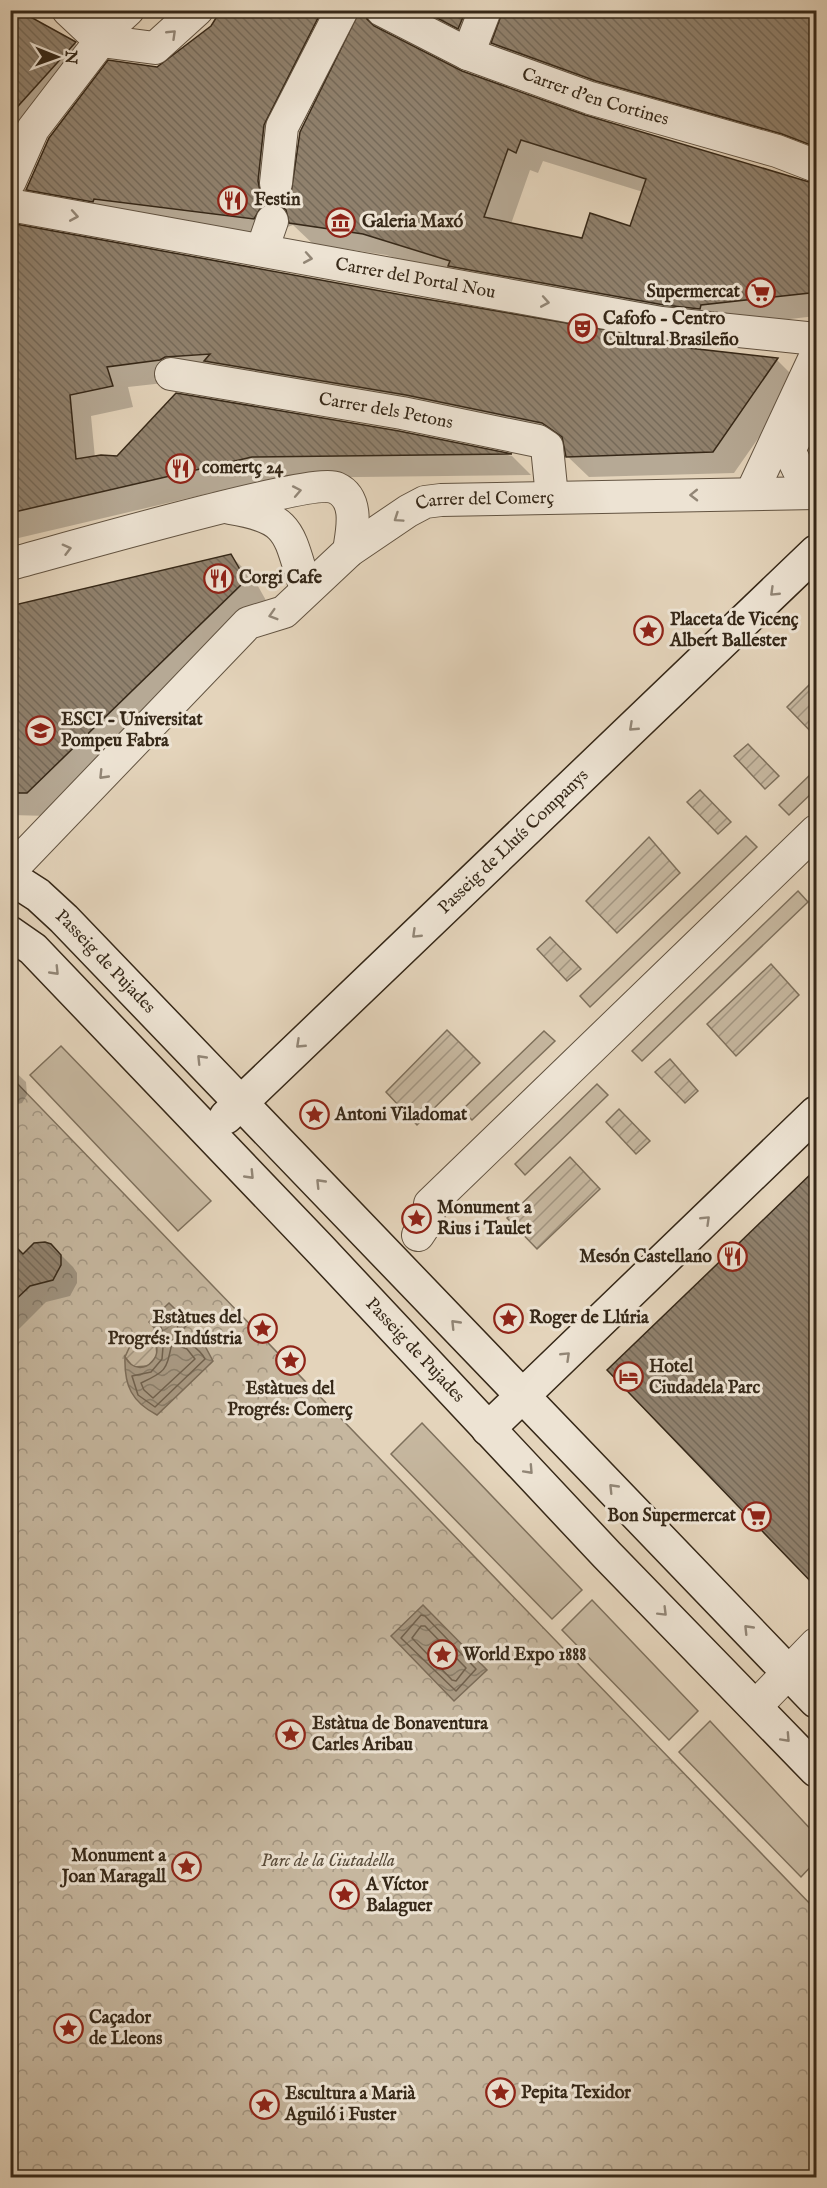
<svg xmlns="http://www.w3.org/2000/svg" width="827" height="2188" font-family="'IM FELL English',serif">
	<defs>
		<pattern id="park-crowns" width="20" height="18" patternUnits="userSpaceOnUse" patternTransform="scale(1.5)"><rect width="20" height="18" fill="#c6b79f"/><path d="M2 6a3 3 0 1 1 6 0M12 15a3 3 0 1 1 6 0" fill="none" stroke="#a29581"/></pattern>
		<pattern id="garden-furrows" width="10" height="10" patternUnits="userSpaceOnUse" patternTransform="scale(1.5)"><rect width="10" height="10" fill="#c6b79f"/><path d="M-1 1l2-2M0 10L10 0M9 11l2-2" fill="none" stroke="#a29581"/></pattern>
		<pattern id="water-waves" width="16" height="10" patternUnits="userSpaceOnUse" patternTransform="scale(1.5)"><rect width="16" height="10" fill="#a99a84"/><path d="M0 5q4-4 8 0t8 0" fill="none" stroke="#8a7e6b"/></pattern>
		<pattern id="building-back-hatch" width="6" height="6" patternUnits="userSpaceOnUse" patternTransform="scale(1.5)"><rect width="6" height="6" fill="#90816d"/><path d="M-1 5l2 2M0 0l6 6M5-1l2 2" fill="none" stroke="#766a59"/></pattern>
	</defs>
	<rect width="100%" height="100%" fill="#e4d4bb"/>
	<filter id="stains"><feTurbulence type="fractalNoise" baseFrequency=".00333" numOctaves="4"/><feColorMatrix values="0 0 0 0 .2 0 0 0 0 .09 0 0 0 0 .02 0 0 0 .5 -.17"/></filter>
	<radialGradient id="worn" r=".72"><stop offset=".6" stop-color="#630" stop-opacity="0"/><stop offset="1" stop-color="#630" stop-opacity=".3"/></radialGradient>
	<path fill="#c6b79f" stroke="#7e705c" stroke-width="1.5" d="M816,769v20l-27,26 -10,-10z
		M746,836l11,11 -167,160 -10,-11z
		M798,891l10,11 -166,159 -10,-10z
		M544,1031l11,10 -83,79 -10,-10z
		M61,1046l150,155 -33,30 -148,-156z
		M597,1084l11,11 -83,80 -10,-11z
		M422,1423l160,167 -30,29 -161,-165z
		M592,1600l106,111 -29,29 -107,-110z
		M710,1721l106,114v26l-15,16 -122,-125z"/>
	<path fill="url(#park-crowns)" stroke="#7e705c" stroke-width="1.5" d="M10,1072l1,5 805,833v267h-805z"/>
	<path fill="url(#garden-furrows)" stroke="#7e705c" stroke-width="1.5" d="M816,678v59l-29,-30z
		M748,744l31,32 -14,13 -31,-33z
		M700,790l31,32 -13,12 -31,-32z
		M649,837l31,36 -63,60 -31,-32z
		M550,937l31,32 -14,12 -30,-32z
		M771,964l28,31 -63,61 -29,-32z
		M447,1030l33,33 -63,62 -31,-33z
		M670,1059l28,32 -13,12 -30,-31z
		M619,1109l31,32 -14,13 -30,-32z
		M570,1157l30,32 -63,60 -30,-31z
		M146,1335l10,9 1,12 -9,10 -15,1 -8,-10 5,-11z"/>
	<path fill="url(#water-waves)" stroke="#7b6c59" stroke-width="1.5" d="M169,1303l20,20 -8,8 24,15 8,15 -56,54c-25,-13 -33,-29 -32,-58 16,28 49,-8 21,-22l11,-4 -8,-9z
		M423,1605l64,65 -33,31 -63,-65z"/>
	<path fill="#0003" fill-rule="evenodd" d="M10,10l66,34 21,22 -87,84z
		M80,10h37l-9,12 -12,-8 -12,1z
		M222,10h594v150l-301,-95 -22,-22 9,-29 -7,4 -15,31 -92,-26 -3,11 74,37 125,45 232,69v131l-94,11 -258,-47 -78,-25 -73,-11 -20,-19 -11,4 -6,11 -227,-29 -22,-22 131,-120 55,-42zM360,14l-68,180 -12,7 7,-60 68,-125zM543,161l100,31 -12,36 -48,11 -72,-15 19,-54 8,3z
		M10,225l398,73 281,47 4,5 84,10 21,21 -64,92 -145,4 -22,-21 -2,-12 -137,-28 -246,-35 -54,6 5,20 -42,9 4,42 303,-26 114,24 19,19 -257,3 -264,62z
		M231,556l23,23 14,25 -218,212 -40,-1v-208z
		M10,1067l16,15 1,13 -5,8 -12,3z
		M816,1171v414l-207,-215z
		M10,1243l13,13 33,-6 17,17 4,6v10l-7,13 -24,6 -36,36z"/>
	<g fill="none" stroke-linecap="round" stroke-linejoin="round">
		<path stroke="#70614e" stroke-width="1.5" d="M168,1312l11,9c-8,20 18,20 26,38l-50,48 -17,-12 -6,-19 19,-4 11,-13 1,-12 -3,-10 2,-7 -3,-8z
			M172,1343l15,6 8,10 -42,39 -9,-8 -3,-7c26,-12 25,-13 31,-40z
			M421,1615l4,1 51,53 -20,22 -55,-53z
			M421,1626h4l41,42 -10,13 -4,-1 -40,-42z"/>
	</g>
	<path fill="url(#building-back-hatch)" stroke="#362818" stroke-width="1.5" fill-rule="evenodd" d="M10,10h8l58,32 -66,73z
		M221,10h101l-58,115 -6,56 2,10 6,7 8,3 9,-1 8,-7 9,-61 60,-122h4l3,9 7,7 88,45 123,44 231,69v98l-6,11 -109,12 -1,4 -36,-4 -216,-39 2,-5 -87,-27 -74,-11 -3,-13 -9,-6 -8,-1 -8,4 -7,12 -160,-20 -1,3 -67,-12 23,-52 59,-78 49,7 54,-41zM521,140l125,39 -16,47 -40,-13 -8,25 -98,-21 24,-68 8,4z
		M422,10h44l-8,19z
		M503,10h313v137l-34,-13 -186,-53 -105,-38z
		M10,223l398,73 282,48 -1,4 89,10 -65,94 -147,5 -4,-20 -20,-14 -136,-28 -202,-34 6,-7 -45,3 -5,3 -53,7 6,19 -43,9 6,64 25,-4 16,1 59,-63 223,38 113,23 -260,3 -242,56z
		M231,554l15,26 -219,213h-17v-187z
		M816,1169v418l-209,-217z
		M10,1241l13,13 11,-11 11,-1 6,2 10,11v10l-8,15 -23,6 -20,19z"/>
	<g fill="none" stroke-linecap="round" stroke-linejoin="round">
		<defs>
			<g id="street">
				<path d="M68,10l33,31 54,7 42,-38"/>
				<path id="s1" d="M382,10l86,44 122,44 187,53 39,15"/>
				<path d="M468,54l17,-44"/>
				<path d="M10,181l23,-52 82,-107 13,-12"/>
				<path d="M276,183l6,-56 60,-117"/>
				<path id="s2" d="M10,205l651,118 155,16"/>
				<path d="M262,250l10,-29"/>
				<path id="s3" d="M171,374l231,39 136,28 9,6 5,50"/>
				<path d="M805,420l-16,30 12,25 15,-2"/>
				<path d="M752,492l64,-137"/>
				<path d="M230,508c63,10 58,26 76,81"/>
				<path d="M10,564c43,-11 303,-87 326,-76 24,11 16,43 13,63"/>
				<path id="s4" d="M10,871l238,-248 36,-11 65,-61 59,-40 17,-9 16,-2 375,-7"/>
				<path d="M418,1235l10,-15 2,-16 386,-373"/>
				<path d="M756,1706l60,-62"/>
			</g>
			<g id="secondary">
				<path id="s5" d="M10,877l28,18 26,24 752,782"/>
				<path id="s6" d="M10,933l23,16 286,299 288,307 209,215"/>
				<path id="s7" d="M226,1117l590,-565"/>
				<path d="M488,1429l328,-316"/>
			</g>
		</defs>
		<use href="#street" stroke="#625341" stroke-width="34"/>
		<use href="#secondary" stroke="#362818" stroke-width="36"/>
		<use href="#street" stroke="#ede3d3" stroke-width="32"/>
		<use href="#secondary" stroke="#ede3d3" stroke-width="33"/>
	</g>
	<defs><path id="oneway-chevron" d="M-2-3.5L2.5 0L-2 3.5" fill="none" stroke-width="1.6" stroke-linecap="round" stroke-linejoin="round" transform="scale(1.5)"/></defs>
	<g stroke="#928676">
		<use href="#oneway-chevron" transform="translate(172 34) rotate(-44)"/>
		<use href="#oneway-chevron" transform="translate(74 216) rotate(10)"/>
		<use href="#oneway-chevron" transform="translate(308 258) rotate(10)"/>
		<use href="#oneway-chevron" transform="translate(545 302) rotate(10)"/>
		<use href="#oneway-chevron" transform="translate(297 491) rotate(-11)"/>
		<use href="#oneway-chevron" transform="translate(694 495) rotate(179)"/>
		<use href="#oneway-chevron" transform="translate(398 518) rotate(146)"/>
		<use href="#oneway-chevron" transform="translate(67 549) rotate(-15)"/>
		<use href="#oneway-chevron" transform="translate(774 592) rotate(136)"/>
		<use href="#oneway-chevron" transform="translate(273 615) rotate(163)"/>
		<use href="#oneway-chevron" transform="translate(633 727) rotate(137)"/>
		<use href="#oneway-chevron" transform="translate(103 775) rotate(134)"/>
		<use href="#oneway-chevron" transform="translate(416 934) rotate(136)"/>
		<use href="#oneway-chevron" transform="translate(55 971) rotate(46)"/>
		<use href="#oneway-chevron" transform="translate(300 1044) rotate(137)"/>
		<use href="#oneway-chevron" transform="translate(201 1059) rotate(-134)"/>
		<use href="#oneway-chevron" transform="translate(250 1175) rotate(46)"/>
		<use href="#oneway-chevron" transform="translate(320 1183) rotate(-134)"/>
		<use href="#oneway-chevron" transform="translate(706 1220) rotate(-44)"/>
		<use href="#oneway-chevron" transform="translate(455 1324) rotate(-134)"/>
		<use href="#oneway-chevron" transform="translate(566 1356) rotate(-44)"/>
		<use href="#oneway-chevron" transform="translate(529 1470) rotate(47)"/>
		<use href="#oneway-chevron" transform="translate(613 1488) rotate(-134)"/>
		<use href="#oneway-chevron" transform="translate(663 1612) rotate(45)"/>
		<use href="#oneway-chevron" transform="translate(748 1629) rotate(-134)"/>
		<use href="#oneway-chevron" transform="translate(786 1738) rotate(47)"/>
	</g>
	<defs>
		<symbol id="restaurant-ring" viewBox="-11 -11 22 22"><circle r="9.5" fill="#ede3d3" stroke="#8f2418" stroke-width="1.5"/><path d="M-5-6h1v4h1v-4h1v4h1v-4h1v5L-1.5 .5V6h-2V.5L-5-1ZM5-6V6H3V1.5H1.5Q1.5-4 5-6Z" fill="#8f2418"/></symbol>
		<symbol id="museum-ring" viewBox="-11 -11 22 22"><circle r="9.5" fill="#ede3d3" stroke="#8f2418" stroke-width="1.5"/><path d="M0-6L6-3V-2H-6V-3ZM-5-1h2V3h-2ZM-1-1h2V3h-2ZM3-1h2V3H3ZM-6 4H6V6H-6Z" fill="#8f2418"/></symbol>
		<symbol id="supermarket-ring" viewBox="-11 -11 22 22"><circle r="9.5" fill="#ede3d3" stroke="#8f2418" stroke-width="1.5"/><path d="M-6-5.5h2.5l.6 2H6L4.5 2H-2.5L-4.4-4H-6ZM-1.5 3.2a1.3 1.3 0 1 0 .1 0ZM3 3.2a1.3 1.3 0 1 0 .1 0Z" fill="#8f2418"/></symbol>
		<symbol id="theatre-ring" viewBox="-11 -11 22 22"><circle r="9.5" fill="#ede3d3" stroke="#8f2418" stroke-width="1.5"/><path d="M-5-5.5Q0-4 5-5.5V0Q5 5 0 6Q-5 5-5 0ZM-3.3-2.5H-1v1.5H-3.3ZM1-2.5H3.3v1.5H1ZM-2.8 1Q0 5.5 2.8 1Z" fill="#8f2418"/></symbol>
		<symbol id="sight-ring" viewBox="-11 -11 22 22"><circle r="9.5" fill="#ede3d3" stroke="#8f2418" stroke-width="1.5"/><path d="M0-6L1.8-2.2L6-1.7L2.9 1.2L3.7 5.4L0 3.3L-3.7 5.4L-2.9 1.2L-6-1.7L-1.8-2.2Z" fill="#8f2418"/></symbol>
		<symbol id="university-ring" viewBox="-11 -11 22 22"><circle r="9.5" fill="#ede3d3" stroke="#8f2418" stroke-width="1.5"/><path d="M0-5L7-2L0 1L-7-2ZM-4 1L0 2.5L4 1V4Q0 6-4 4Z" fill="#8f2418"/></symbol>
		<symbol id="hotel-ring" viewBox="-11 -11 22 22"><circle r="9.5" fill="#ede3d3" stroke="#8f2418" stroke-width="1.5"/><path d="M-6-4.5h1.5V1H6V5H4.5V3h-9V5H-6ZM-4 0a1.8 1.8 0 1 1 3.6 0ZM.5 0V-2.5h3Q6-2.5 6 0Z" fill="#8f2418"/></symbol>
	</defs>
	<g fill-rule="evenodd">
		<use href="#restaurant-ring" x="216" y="184" width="33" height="33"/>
		<use href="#museum-ring" x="324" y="206" width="33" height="33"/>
		<use href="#supermarket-ring" x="744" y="276" width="33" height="33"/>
		<use href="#theatre-ring" x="566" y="312" width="33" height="33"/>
		<use href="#restaurant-ring" x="164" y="452" width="33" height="33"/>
		<use href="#restaurant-ring" x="202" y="562" width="33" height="33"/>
		<use href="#sight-ring" x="632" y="614" width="33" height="33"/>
		<use href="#university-ring" x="24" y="714" width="33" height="33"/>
		<use href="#sight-ring" x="298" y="1098" width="33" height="33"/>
		<use href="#sight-ring" x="400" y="1202" width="33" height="33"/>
		<use href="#restaurant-ring" x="716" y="1240" width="33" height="33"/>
		<use href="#sight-ring" x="492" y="1302" width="33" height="33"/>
		<use href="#sight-ring" x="246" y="1312" width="33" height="33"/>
		<use href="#sight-ring" x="274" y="1344" width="33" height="33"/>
		<use href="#hotel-ring" x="612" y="1360" width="33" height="33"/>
		<use href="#supermarket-ring" x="740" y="1500" width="33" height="33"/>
		<use href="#sight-ring" x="426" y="1638" width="33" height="33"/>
		<use href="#sight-ring" x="274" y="1718" width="33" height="33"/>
		<use href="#sight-ring" x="170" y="1850" width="33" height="33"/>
		<use href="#sight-ring" x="328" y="1878" width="33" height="33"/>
		<use href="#sight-ring" x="52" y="2012" width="33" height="33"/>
		<use href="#sight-ring" x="484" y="2076" width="33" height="33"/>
		<use href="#sight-ring" x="248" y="2088" width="33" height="33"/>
	</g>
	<g text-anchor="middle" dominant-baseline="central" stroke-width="6" stroke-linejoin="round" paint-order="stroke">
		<g font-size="18" fill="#362818" stroke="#ede3d3">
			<text stroke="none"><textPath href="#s1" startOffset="231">Carrer d'en Cortines</textPath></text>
			<text stroke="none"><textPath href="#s2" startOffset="412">Carrer del Portal Nou</textPath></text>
			<text stroke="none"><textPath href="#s3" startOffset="218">Carrer dels Petons</textPath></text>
			<text stroke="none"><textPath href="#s4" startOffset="621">Carrer del Comerç</textPath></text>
			<text stroke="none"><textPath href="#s7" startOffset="398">Passeig de Lluís Companys</textPath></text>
			<text stroke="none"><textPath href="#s5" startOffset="128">Passeig de Pujades</textPath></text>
			<text stroke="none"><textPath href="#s6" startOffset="582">Passeig de Pujades</textPath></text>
		</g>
		<g font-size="18" font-weight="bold" fill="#362818" stroke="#ede3d3" text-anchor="start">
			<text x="254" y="200">Festin</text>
			<text x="362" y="222">Galeria Maxó</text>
			<text x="740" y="292" text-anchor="end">Supermercat</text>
			<text x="603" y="319">Cafofo - Centro<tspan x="603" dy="21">Cultural Brasileño</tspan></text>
			<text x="202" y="468">comertç 24</text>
			<text x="239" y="578">Corgi Cafe</text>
			<text x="670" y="620">Placeta de Vicenç<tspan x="670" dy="21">Albert Ballester</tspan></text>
			<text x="61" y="720">ESCI - Universitat<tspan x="61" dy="21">Pompeu Fabra</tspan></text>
			<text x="335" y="1115">Antoni Viladomat</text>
			<text x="437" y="1208">Monument a<tspan x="437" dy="21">Rius i Taulet</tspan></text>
			<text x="712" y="1257" text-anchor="end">Mesón Castellano</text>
			<text x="242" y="1318" text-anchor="end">Estàtues del<tspan x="242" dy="21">Progrés: Indústria</tspan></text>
			<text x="529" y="1318">Roger de Llúria</text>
			<text x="649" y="1367">Hotel<tspan x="649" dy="21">Ciudadela Parc</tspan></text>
			<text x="290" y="1389" text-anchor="middle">Estàtues del<tspan x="290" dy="21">Progrés: Comerç</tspan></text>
			<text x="736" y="1516" text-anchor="end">Bon Supermercat</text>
			<text x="463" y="1655">World Expo 1888</text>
			<text x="312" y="1724">Estàtua de Bonaventura<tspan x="312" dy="21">Carles Aribau</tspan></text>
			<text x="166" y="1856" text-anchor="end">Monument a<tspan x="166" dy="21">Joan Maragall</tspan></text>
			<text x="366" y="1885">A Víctor<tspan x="366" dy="21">Balaguer</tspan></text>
			<text x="89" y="2018">Caçador<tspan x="89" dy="21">de Lleons</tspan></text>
			<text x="521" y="2093">Pepita Texidor</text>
			<text x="285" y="2094">Escultura a Marià<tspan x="285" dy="21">Aguiló i Fuster</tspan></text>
		</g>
		<g font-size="18" font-style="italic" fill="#5a4c3a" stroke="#ede3d3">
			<text x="328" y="1861">Parc de la Ciutadella</text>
		</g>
	</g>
	<rect width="827" height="2188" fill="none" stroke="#e4d4bb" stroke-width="36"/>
	<rect x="12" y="12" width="803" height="2164" fill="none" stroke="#362818" stroke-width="3"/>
	<rect x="18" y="18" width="791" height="2152" fill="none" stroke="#362818" stroke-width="1.5"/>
	<g transform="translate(57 57) rotate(91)" stroke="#ede3d3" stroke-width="4.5" paint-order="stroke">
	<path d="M0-4.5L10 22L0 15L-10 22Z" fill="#362818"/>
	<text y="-9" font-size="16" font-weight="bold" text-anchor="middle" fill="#362818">N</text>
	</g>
	<rect width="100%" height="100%" filter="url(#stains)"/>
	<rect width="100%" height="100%" fill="url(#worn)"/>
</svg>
